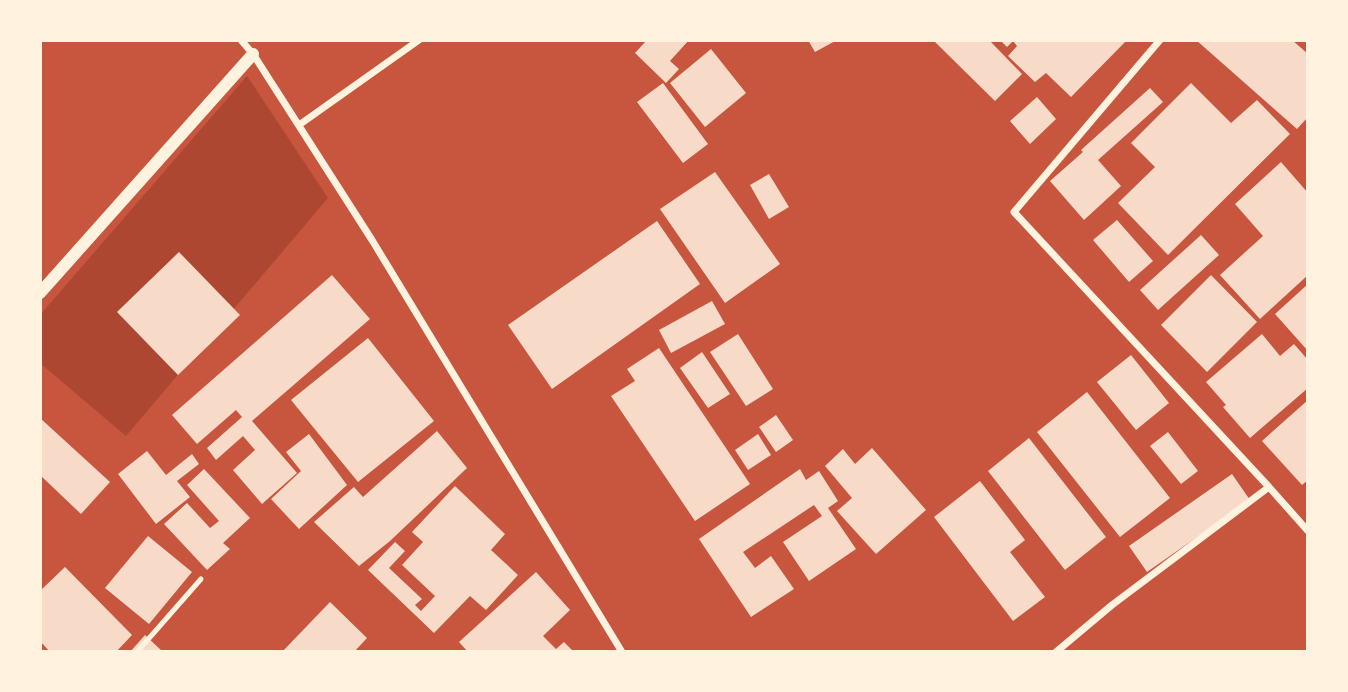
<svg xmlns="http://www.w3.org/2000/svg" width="1348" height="692" font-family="'Noto Sans',sans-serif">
	<rect width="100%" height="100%" fill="#c8553d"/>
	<path fill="#ae4732" d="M247,76l81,122 -202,238 -86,-73v-48z"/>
	<path fill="#f7dbc8" d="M647,40h42l-19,21 9,8 -13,14 -31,-30z
		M808,40h29l-22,12z
		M933,40h56l33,34 -27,27z
		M1000,40h127l-56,57 -25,-24 -11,9 -27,-26 9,-10 -4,-5 -6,6z
		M1196,40h96l16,14v63l-11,12z
		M711,49l35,44 -41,34 -35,-44z
		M663,83l45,61 -25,19 -46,-61z
		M1191,83l40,40 26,-23 33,34 -122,121 -50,-52 37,-36 -24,-24z
		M1150,88l13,14 -65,58 23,26 -37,34 -34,-39 33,-29 -2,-2z
		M1037,97l19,22 -26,25 -20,-23z
		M1281,162l27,31v82l-48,44 -40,-44 43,-39 -28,-32z
		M715,172l65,92 -55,39 -65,-94z
		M769,174l20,33 -20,12 -19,-34z
		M1117,220l36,41 -24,21 -36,-42z
		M657,221l43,63 -148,105 -44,-64z
		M1201,235l18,20 -61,55 -18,-20z
		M179,252l61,63 -62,60 -61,-63z
		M332,275l38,44 -118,102 45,52 -35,31 -29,-34 22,-20 -12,-14 -27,24 -9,-12 35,-31 -6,-7 -39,34 -25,-29z
		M1211,275l46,47 -50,50 -46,-47z
		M1308,284v67l-33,-37z
		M712,301l13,23 -54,29 -12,-23z
		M738,334l35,55 -27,17 -36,-54z
		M1262,334l18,22 14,-12 14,16v28l-58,50 -27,-31 3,-2 -20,-23z
		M368,338l66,83 -76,61 -67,-82z
		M659,348l91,136 -55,37 -84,-125 24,-15 -8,-12z
		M702,352l28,42 -22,14 -28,-40z
		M1131,355l38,48 -33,27 -39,-48z
		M1087,392l83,106 -50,39 -83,-105z
		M1308,400v80l-6,5 -40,-44z
		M776,415l17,25 -17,12 -17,-25z
		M40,418l70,64 -29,32 -41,-39z
		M437,431l30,37 -77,73 -31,25 -45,-44 40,-35 9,10z
		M1168,432l30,39 -17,13 -31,-38z
		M309,434l38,51 -48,44 -28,-30 30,-28 -15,-19z
		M758,434l13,21 -23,15 -13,-20z
		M1029,438l77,99 -41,33 -77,-99z
		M872,448l54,62 -50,44 -39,-43 15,-13 -27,-32 18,-17 12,15z
		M147,451l19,24 26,-21 7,10 -22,17 13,16 -34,27 -38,-50z
		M204,469l46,49 -27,25 7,6 -23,21 -43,-46 23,-21 23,25 9,-7 -32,-36z
		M800,469l6,11 13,-9 19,30 -10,7 28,41 -47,32 -26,-39 39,-26 -8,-11 -71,47 12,16 16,-12 23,33 -43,28 -52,-78z
		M1232,474l18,26 -103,72 -18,-26z
		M980,481l45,59 -15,12 35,45 -32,24 -79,-104z
		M455,486l50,48 -14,16 27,25 -32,35 -16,-14 -36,37 -66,-63 27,-28 10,9 -16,17 33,31 -7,6 6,6 14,-15 -33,-31 21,-23 -11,-10z
		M148,536l44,36 -43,52 -44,-36z
		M65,567l67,68 -16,17h-66l-10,-11v-50z
		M536,572l34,38 -27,26 13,13 8,-7 10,10h-106l-9,-10z
		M330,602l37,36 -13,14h-72z
		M145,635l18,17h-33z"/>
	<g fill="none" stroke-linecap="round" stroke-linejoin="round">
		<path stroke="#fff3e0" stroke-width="5" d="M137,652l64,-73"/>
		<path stroke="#fff3e0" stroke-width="7" d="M241,40l12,14 119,186 250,412
			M1160,40l-146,172 255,275
			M299,125l120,-85
			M1056,652l56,-47 157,-118 39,44"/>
		<path stroke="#fff3e0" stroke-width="12" d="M40,293l213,-239"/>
	</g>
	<rect width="1348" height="692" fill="none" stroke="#fff3e0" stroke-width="84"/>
</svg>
